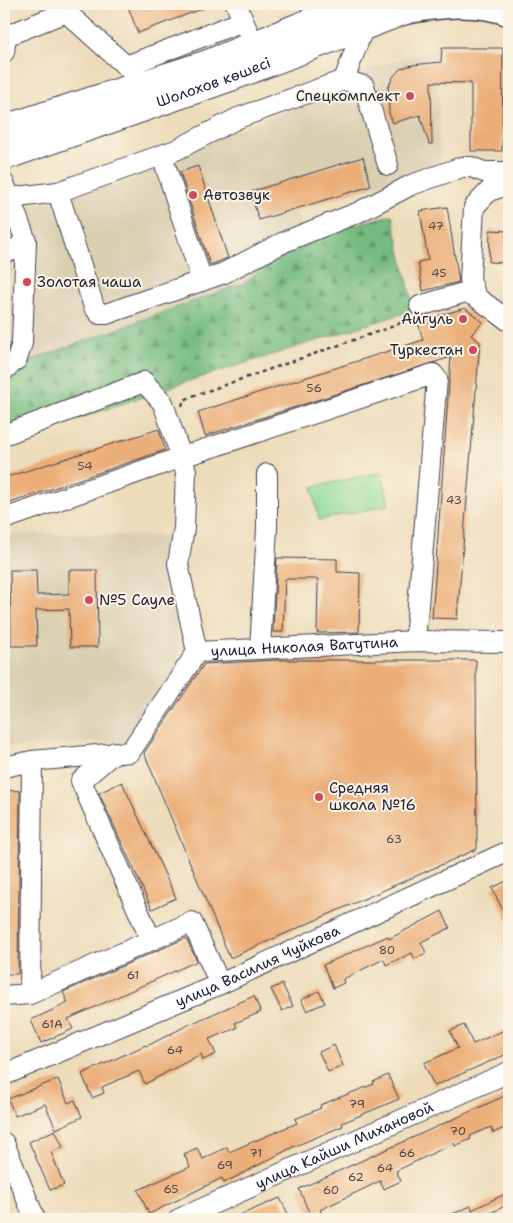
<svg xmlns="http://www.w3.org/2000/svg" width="513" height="1223" font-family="'Shantell Sans',sans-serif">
	<defs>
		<pattern id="forest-firs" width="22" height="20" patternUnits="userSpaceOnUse" patternTransform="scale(1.25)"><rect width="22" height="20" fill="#74bb80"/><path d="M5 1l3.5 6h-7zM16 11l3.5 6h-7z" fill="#5f986a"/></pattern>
	</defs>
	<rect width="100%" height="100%" fill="#fcf5e5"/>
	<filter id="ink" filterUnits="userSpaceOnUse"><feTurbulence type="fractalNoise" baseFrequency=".02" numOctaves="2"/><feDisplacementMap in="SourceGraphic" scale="10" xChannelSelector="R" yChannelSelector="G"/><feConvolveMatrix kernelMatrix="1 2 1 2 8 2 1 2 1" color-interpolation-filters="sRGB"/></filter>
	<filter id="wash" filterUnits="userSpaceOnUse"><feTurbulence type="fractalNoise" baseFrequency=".0096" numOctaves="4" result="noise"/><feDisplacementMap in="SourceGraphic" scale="20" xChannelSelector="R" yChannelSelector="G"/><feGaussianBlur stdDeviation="1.12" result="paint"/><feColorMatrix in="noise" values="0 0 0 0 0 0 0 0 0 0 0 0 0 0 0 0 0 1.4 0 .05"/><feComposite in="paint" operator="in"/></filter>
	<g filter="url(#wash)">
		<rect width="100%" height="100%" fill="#eddcba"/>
		<path fill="#dbcfb2" d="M437,49l3,117 -144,45 6,17 -17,22 -46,39 -235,96v-177l56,-7 106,-35 62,-34 121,-42 9,-18z
			M4,533l168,3 7,127 -50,78 -125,6z"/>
		<path fill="url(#forest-firs)" stroke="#4b6e5e" d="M392,215l22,95 -225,71 -185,63v-74l243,-88 37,-40z"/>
		<path fill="#90db98" stroke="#597e6a" d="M382,472l7,33 -70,15 -7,-33z"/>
		<g id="blocks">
			<path fill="#ebae78" d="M127,4h84l1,1 -74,28z
				M442,48h61l-1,103h-31v-68l-40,-1 1,62h-3l-9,-29 -27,8 -4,-10 -1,-26 5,-10 7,-8 12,-4 29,-3z
				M363,157l8,29 -112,34 -9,-28z
				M198,166l30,92 -18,7 -30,-93z
				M447,207l12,75 -36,9 -5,-29 10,-2 -8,-49z
				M490,230l19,1v32l-20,-1z
				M465,308l18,14 -12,13 9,7 -23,277 -25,-1 19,-261 -246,79 -7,-24 225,-72 -5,-18z
				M159,429l6,21 -161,55v-27z
				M277,558l60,1v13l23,1 -1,59 -42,1 1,-54h-33l-2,53h-10z
				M10,570h26l1,25 32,-1v-24h28l1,77h-28l-1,-38 -33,1 1,36h-26z
				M277,660h199l1,189 -247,109 -86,-205 60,-89z
				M122,782l54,116 -24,11 -53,-116z
				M4,790l16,1 -2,183h-14z
				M509,880v43l-17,-35z
				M442,911l8,17 -29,14 5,11 -11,6 -3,-6 -26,12 -2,-6 -41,20 1,4 -11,5 -10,-23 65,-29 1,3z
				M186,938l11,23 -129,58 5,10 -32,14 -10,-23 37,-17 -5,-11z
				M282,984l11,22 -11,5 -11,-22z
				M319,991l6,12 -18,8 -6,-11z
				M254,996l7,16 -26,11 2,5 -28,11 7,15 -13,6 -2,-6 -56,30 -6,-13 -37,16 2,6 -12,5 -10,-24 64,-29 1,1 41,-21z
				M464,1025l9,19 36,-16v25l-75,33 -10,-23 34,-15 -8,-17z
				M334,1045l9,21 -15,6 -9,-20z
				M388,1075l11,24 -57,24 1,3 -50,21 -69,36 -2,-5 -73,36 -11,-24 52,-23 -6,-13 13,-6 6,11 24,-12 2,5 68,-29 -2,-4 26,-11 -1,-3 54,-21 -1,-2z
				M58,1079l10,24 7,-3 7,17 -26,12 -11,-25 -30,12 -7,-17z
				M509,1094v32l-16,7 -2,-6 -21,9 1,3 -16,7 -1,-3 -58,28 5,10 -17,8 -4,-8 -60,29 4,9h-12l-13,-30z
				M55,1130l8,17 -12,5 13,33 -14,5 -21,-48z
				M509,1192v12l-31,15h-36l29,-13 1,4z
				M280,1198l9,18 -6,3h-52z"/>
		</g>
	</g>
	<g filter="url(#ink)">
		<use href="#blocks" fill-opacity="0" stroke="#403e4e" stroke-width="1"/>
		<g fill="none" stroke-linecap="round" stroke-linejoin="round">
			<defs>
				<g id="minor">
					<path d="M236,4l12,28"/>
					<path d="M4,52l2,-16 60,-24 80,72"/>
					<path d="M126,66l117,-45"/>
					<path d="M344,80l20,6 24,79"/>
					<path d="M162,155l40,126"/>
					<path d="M4,183l22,58 -4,102 -5,16 -13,11"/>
					<path d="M509,184l-20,7 -15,16 -4,72 6,18 33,24"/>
					<path d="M58,192l36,115 6,7h6l118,-41 60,-31 75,-30 52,-27 51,-18h9l13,5h25"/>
					<path d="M10,198l48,-6 118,-42 62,-32 106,-38 20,-54"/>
					<path d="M4,251l10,-1 12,-9"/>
					<path d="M420,306l46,-14 10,5"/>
					<path d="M4,435l140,-53 19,21 23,68 -2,57 -6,36 19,88"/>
					<path d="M4,519l178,-62 251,-83 4,5 -22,262"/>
					<path d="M260,649l7,-121v-54"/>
					<path d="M115,752l-34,29 70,159"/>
					<path id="s1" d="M4,767l28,-6 98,-9 67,-100 218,-11 94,1"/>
					<path d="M30,994l162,-72 28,62"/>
					<path d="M4,996l26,-2 2,-233"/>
					<path id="s2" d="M4,1075l216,-91 289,-133"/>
					<path d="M4,1143l31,76"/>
					<path id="s3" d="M179,1219l330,-147"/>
				</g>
				<path id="major" d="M402,12c35,-7 74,-12 107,1"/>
				<g id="highway">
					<path d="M4,129l204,-65 148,-60"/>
					<path id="s4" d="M4,156l229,-80 188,-72"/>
				</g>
			</defs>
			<use href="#minor" stroke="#403e4e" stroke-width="22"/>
			<use href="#major" stroke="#403e4e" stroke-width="28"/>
			<use href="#highway" stroke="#403e4e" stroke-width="30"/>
			<path stroke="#403e4e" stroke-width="2.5" stroke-dasharray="4 4" stroke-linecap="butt" d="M182,406l2,-6 9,-4 201,-70 16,-8"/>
			<use href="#minor" stroke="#fff" stroke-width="20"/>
			<use href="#major" stroke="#fff" stroke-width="25"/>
			<use href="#highway" stroke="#fff" stroke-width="28"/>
		</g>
	</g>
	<g fill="#d1495b" stroke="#fcf5e5" stroke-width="2">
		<circle cx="410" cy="96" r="5"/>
		<circle cx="193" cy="195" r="5"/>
		<circle cx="27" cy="282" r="5"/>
		<circle cx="463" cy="319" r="5"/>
		<circle cx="473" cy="350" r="5"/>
		<circle cx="89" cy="600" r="5"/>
		<circle cx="319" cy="797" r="5"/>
	</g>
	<g text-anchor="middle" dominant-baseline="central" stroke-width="4" stroke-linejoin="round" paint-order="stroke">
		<g font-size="12" fill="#54454a">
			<text x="436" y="226">47</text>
			<text x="439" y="273">45</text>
			<text x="314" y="388">56</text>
			<text x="85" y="466">54</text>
			<text x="454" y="500">43</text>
			<text x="394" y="839">63</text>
			<text x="387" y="950">80</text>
			<text x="133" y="975">61</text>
			<text x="52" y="1024">61А</text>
			<text x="175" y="1050">64</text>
			<text x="357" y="1104">79</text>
			<text x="458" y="1131">70</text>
			<text x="256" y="1153">71</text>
			<text x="407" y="1153">66</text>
			<text x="225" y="1165">69</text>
			<text x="385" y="1168">64</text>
			<text x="356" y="1177">62</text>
			<text x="171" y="1189">65</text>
			<text x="331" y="1190">60</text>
		</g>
		<g font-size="15" fill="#22223b" stroke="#fcf5e5">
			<text stroke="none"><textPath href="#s4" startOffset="222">Шолохов көшесі</textPath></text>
			<text stroke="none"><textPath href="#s1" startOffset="355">улица Николая Ватутина</textPath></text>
			<text stroke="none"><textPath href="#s2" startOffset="276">улица Василия Чуйкова</textPath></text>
			<text stroke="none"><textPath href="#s3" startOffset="181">улица Кайши Михановой</textPath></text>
		</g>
		<g font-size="15" fill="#22223b" stroke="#fcf5e5" text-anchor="start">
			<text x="400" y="96" text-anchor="end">Спецкомплект</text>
			<text x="203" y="195">Автозвук</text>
			<text x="37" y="282">Золотая чаша</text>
			<text x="453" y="319" text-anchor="end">Айгуль</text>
			<text x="463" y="350" text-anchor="end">Туркестан</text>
			<text x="99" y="600">№5 Сауле</text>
			<text x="329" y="788">Средняя<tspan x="329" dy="17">школа №16</tspan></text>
		</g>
	</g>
	<rect width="513" height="1223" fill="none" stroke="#fcf5e5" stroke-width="20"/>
</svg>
